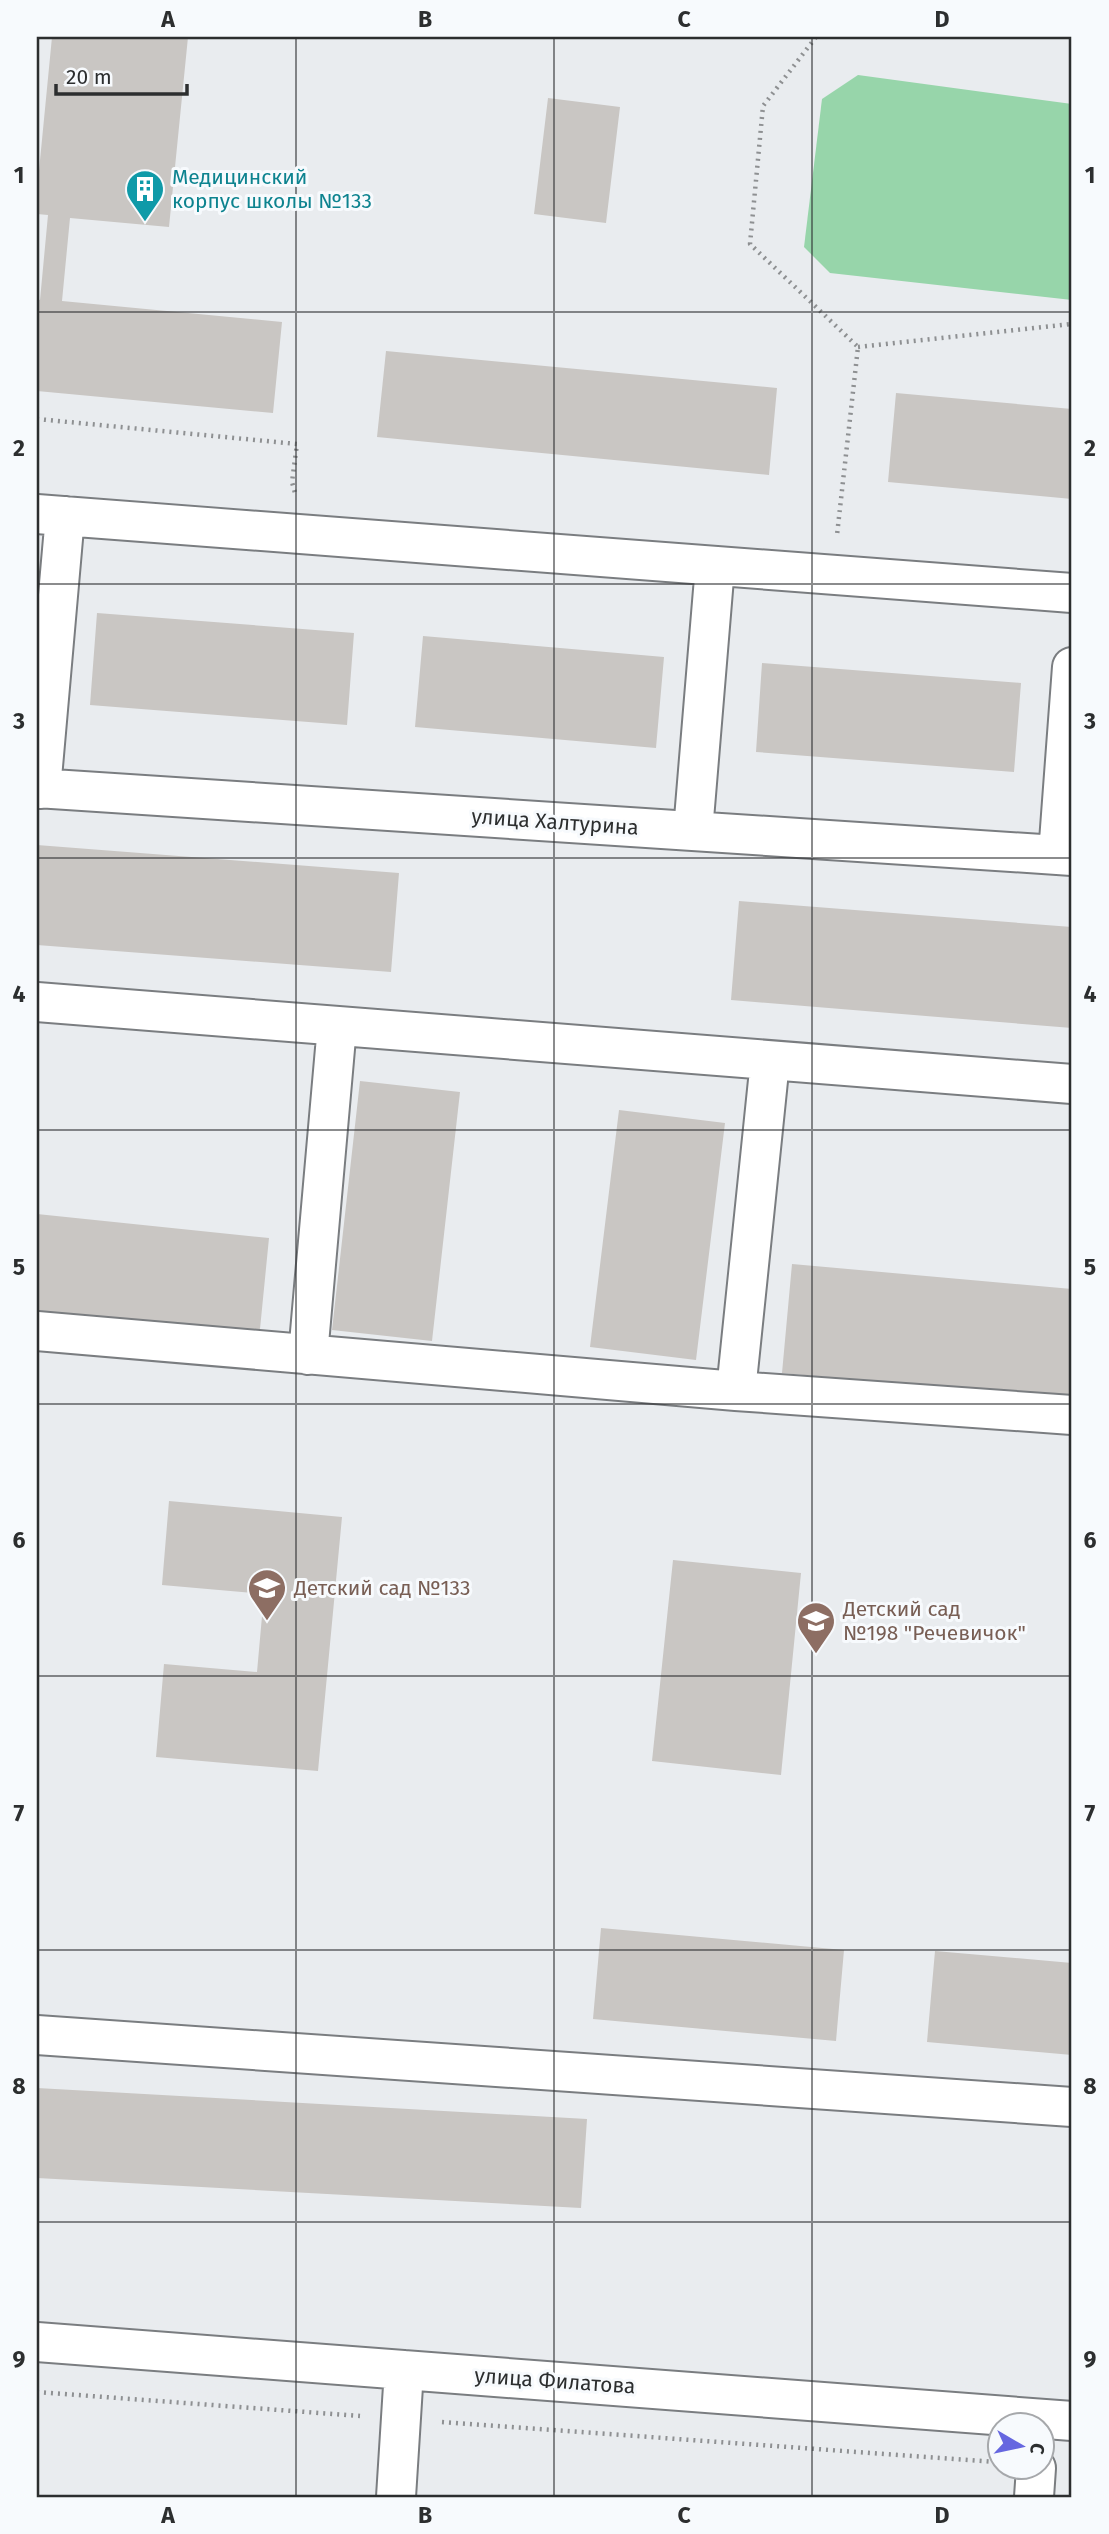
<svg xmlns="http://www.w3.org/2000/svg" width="1109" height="2534" font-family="'Fira Sans',sans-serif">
	<rect width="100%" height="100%" fill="#e9ecef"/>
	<path fill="#97d5aa" d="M858,75l214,29v196l-242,-27 -26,-26 18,-148z"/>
	<path fill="#c9c6c3" d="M52,37h136l-19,190 -99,-9 -8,83 220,21 -9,91 -236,-22v-92l3,1 8,-85 -11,-1v-23z
		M548,98l72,9 -14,116 -72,-9z
		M386,351l391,37 -8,87 -392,-38z
		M896,393l176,16v90l-184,-17z
		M97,613l257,20 -7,92 -257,-20z
		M423,636l241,21 -8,91 -241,-21z
		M762,663l259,20 -7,89 -258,-20z
		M37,845l362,28 -8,99 -354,-27z
		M739,901l333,26v101l-341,-28z
		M360,1081l100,11 -28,249 -100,-11z
		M619,1110l106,13 -29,237 -106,-13z
		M37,1214l232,24 -10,101 -222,-23z
		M792,1264l280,25v110l-290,-26z
		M169,1501l173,16 -24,254 -162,-14 8,-93 93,8 7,-78 -102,-9z
		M673,1560l128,13 -20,202 -129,-14z
		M601,1928l243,22 -8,91 -243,-22z
		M935,1951l137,12v92l-145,-13z
		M37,2088l550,31 -6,89 -544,-30z"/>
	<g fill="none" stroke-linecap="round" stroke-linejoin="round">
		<defs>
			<path id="minor" d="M37,514l1035,79
				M37,788l1035,68
				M41,789l24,-273
				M693,831l22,-265
				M1058,855l14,-188
				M37,1002l1035,82
				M37,1331l699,60 336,24
				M308,1355l29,-329
				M736,1391l34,-330
				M37,2035l1035,72
				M37,2342l1035,79
				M396,2497l8,-127
				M1034,2497l2,-29"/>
		</defs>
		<use href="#minor" stroke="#7a7d80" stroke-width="42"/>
		<path stroke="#8e9092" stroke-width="4.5" stroke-dasharray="2 5" stroke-linecap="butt" d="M816,37l-53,69 -13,138 108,103 -21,188
			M858,347l214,-23
			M37,419l260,25 -5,38 3,11
			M37,2392l323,24
			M442,2422l554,40"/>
		<use href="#minor" stroke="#fff" stroke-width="38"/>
	</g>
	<path fill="none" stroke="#2c2e2f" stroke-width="2" stroke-opacity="0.55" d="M296,37v2460M554,37v2460M812,37v2460M37,312h1035M37,584h1035M37,858h1035M37,1130h1035M37,1404h1035M37,1676h1035M37,1950h1035M37,2222h1035"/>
	<defs>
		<symbol id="building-pin" viewBox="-11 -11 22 30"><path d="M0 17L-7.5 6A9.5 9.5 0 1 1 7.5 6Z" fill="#0f9aa8" stroke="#f7fafd"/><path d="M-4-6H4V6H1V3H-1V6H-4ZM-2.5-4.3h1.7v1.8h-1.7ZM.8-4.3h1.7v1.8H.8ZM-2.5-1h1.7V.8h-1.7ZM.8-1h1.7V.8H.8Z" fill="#fff"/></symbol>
		<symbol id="school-pin" viewBox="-11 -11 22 30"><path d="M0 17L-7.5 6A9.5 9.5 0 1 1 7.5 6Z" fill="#8d6e63" stroke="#f7fafd"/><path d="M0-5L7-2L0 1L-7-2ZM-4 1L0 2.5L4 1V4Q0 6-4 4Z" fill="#fff"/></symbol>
	</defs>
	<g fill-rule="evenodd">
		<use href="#building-pin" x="123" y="167" width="44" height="60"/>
		<use href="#school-pin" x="245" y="1566" width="44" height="60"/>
		<use href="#school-pin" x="794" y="1599" width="44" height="60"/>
	</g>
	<g text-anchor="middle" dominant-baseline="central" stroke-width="6" stroke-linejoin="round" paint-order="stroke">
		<g font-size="21" fill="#0d838f" stroke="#f7fafd" text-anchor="start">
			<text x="172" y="177">Медицинский<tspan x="172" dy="24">корпус школы №133</tspan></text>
		</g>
		<g font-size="21" fill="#2c2e2f" stroke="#f7fafd">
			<text transform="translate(555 822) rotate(4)">улица Халтурина</text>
			<text transform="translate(555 2381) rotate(4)">улица Филатова</text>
		</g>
		<g font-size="21" fill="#785e54" stroke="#f7fafd" text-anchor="start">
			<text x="294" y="1588">Детский сад №133</text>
			<text x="843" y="1609">Детский сад<tspan x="843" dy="24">№198 "Речевичок"</tspan></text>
		</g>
	</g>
	<rect width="1109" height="2534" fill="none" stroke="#f7fafd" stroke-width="77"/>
	<g transform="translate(1021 2446) rotate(99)"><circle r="33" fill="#f7fafd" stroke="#a6a8ab" stroke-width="2"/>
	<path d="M0-5L12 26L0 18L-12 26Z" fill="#6667e0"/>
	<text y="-10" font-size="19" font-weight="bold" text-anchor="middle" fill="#2c2e2f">С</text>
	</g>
	<path d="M56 84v10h131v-10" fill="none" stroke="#2c2e2f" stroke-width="3.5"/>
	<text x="66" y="84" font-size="21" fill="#2c2e2f" stroke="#f7fafd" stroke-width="5" paint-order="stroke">20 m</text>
	<rect x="38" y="38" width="1032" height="2458" fill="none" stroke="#2c2e2f" stroke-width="2.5"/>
	<g font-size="23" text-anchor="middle" font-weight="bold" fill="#2c2e2f">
		<text x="168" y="27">A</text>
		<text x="425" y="27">B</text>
		<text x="684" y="27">C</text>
		<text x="942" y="27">D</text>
		<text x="19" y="183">1</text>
		<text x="1090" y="183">1</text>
		<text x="19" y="456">2</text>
		<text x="1090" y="456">2</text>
		<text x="19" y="729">3</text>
		<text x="1090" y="729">3</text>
		<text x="19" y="1002">4</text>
		<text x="1090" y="1002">4</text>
		<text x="19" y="1275">5</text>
		<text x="1090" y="1275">5</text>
		<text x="19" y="1548">6</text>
		<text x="1090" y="1548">6</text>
		<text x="19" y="1821">7</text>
		<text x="1090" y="1821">7</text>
		<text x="19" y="2094">8</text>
		<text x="1090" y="2094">8</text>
		<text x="19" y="2367">9</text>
		<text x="1090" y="2367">9</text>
		<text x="168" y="2523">A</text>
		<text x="425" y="2523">B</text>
		<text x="684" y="2523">C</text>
		<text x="942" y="2523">D</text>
	</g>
</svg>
